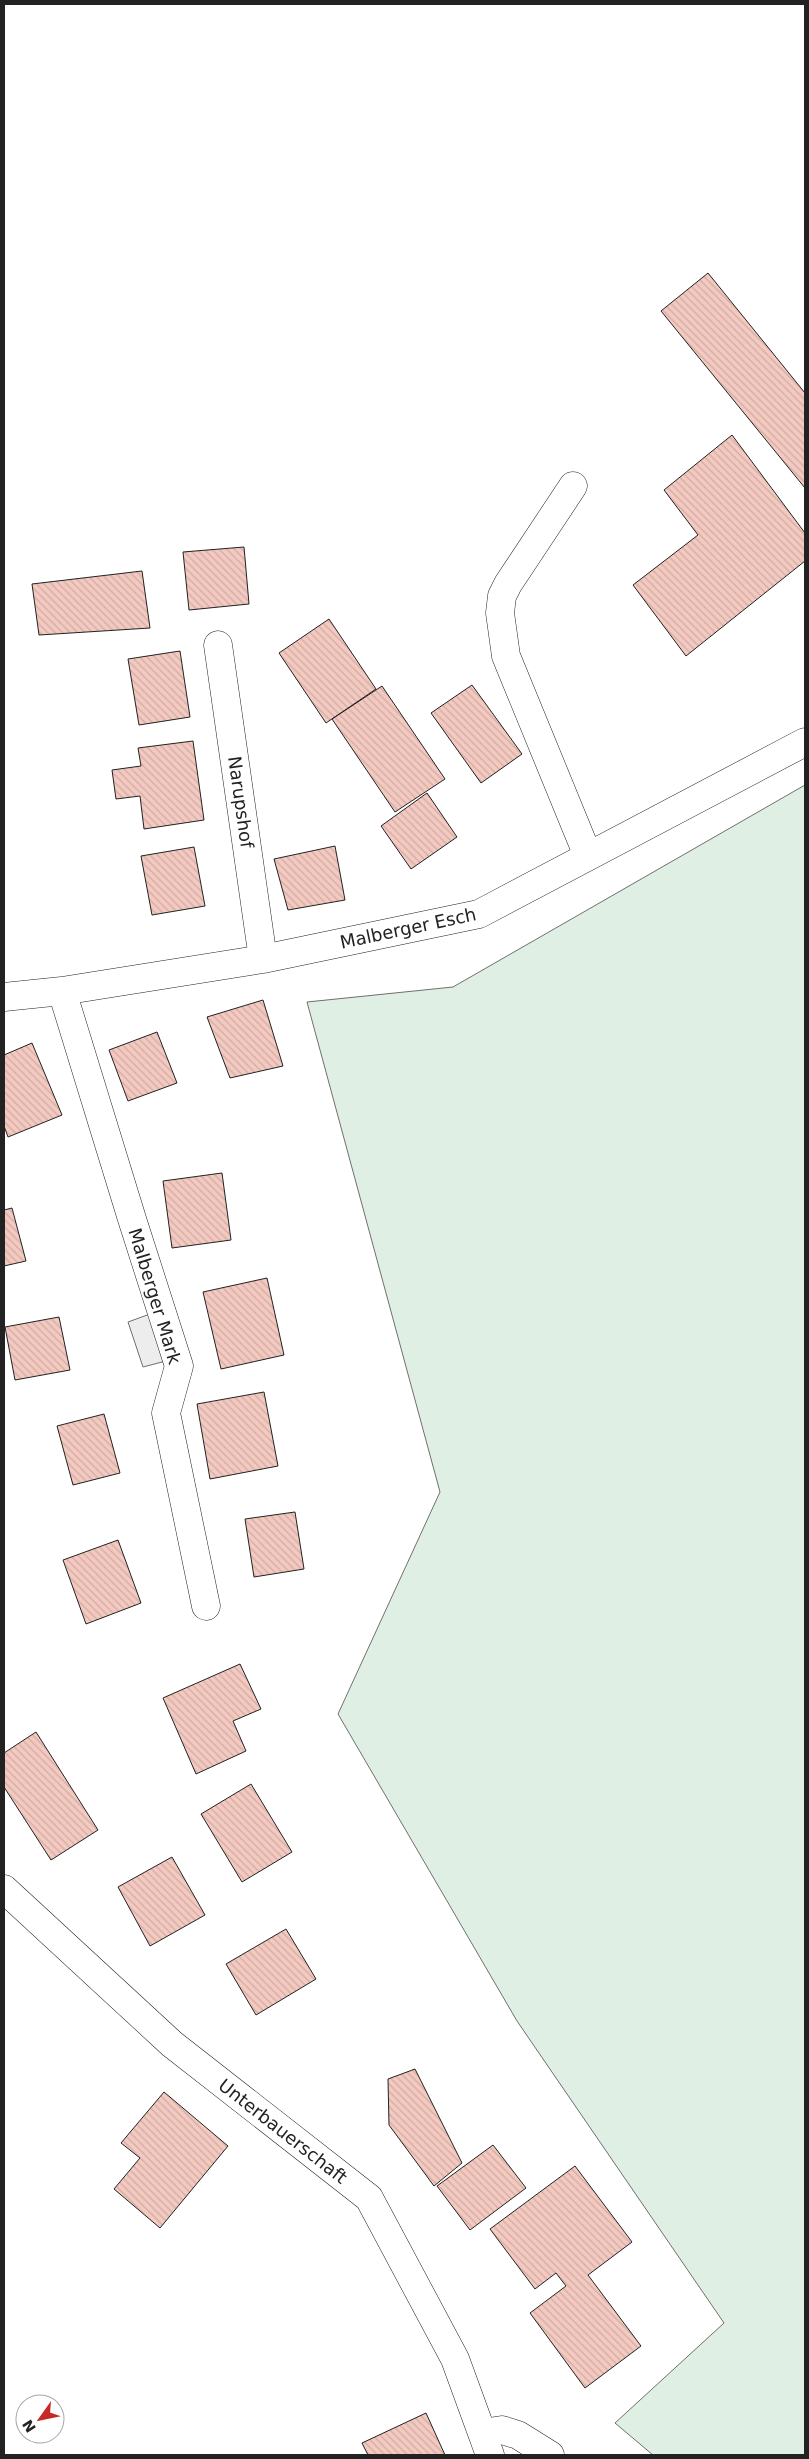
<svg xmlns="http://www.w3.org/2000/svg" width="809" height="2459" font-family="'DejaVu Sans',sans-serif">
	<defs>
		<pattern id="building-back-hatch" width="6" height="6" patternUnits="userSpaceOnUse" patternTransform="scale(1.25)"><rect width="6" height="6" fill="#f3c9c0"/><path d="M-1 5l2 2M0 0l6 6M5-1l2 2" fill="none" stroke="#d0aca5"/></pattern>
	</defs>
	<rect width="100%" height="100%" fill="#fff"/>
	<path fill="#e0efe3" stroke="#6f6f6f" d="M805,785v1670h-152l-38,-32 109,-100 -207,-302 -179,-307 102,-222 -133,-490 146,-15z"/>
	<path fill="#ededed" stroke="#6f6f6f" d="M150,1314l16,47 -23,6 -15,-45z"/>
	<path fill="url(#building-back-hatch)" stroke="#222" d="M708,273l97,120v95l-144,-177z
		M732,435l73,98v28l-119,95 -53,-71 65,-50 -34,-45z
		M244,547l5,57 -60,6 -6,-58z
		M142,571l8,57 -111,7 -7,-51z
		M329,619l47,70 -50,34 -47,-70z
		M180,651l10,66 -51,8 -11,-66z
		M472,685l50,69 -41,29 -50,-70z
		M382,686l63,93 -50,33 -63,-93z
		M193,741l11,79 -60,9 -4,-33 -24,3 -4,-29 29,-4 -3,-18z
		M427,793l30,44 -46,32 -30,-43z
		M335,846l10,54 -57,10 -14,-51z
		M194,847l11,59 -53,9 -11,-59z
		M263,1000l20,66 -53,12 -23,-61z
		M157,1032l20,51 -49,18 -19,-51z
		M32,1043l30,72 -54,22 -4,-11v-71z
		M222,1173l9,67 -59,8 -9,-67z
		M12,1208l14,53 -22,5v-56z
		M267,1278l17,77 -63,14 -18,-77z
		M59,1317l11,53 -55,10 -10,-53z
		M264,1392l14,74 -68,13 -13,-75z
		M104,1414l16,59 -47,12 -16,-59z
		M295,1512l9,57 -50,8 -9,-58z
		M118,1540l23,63 -55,21 -23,-64z
		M240,1664l21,45 -28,12 13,30 -50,23 -33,-76z
		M36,1732l62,98 -47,30 -47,-73v-34z
		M251,1784l41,68 -50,30 -41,-68z
		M172,1857l33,58 -55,31 -32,-59z
		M286,1929l30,50 -60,36 -30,-51z
		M415,2069l47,94 -28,23 -45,-61 -1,-46z
		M164,2092l64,54 -68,82 -46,-39 26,-31 -19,-15z
		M493,2145l33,43 -56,42 -33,-44z
		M575,2166l57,76 -44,33 53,71 -56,42 -55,-75 36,-27 -10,-13 -21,16 -45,-60z
		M426,2413l19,42h-77l-6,-12z"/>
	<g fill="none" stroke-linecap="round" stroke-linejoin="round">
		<defs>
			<path id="minor" d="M573,486l-65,98 -6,12 -2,17 6,43 82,200
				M218,645l45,314
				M62,991l70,228 47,147 -13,47 40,193
				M4,997l58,-6 201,-32 216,-45 326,-172
				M4,1889l168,155 197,154 86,161 35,96
				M482,2433l20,-3 16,5 32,20"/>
		</defs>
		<use href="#minor" stroke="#222" stroke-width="29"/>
		<use href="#minor" stroke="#fff" stroke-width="28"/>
	</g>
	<g text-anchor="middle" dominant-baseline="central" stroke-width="4" stroke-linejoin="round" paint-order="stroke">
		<g font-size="18" fill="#222" stroke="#fff">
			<text transform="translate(241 802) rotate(82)">Narupshof</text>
			<text transform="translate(408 928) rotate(-12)">Malberger Esch</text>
			<text transform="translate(155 1296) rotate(73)">Malberger Mark</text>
			<text transform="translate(283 2131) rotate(38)">Unterbauerschaft</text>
		</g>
	</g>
	<rect width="809" height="2459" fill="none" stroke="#222222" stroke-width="10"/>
	<g transform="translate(40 2419) rotate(237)"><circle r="24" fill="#ffffff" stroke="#a7a7a7"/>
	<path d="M0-4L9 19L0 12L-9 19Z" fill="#c62828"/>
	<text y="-8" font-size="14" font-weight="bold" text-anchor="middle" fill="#222222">N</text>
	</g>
</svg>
